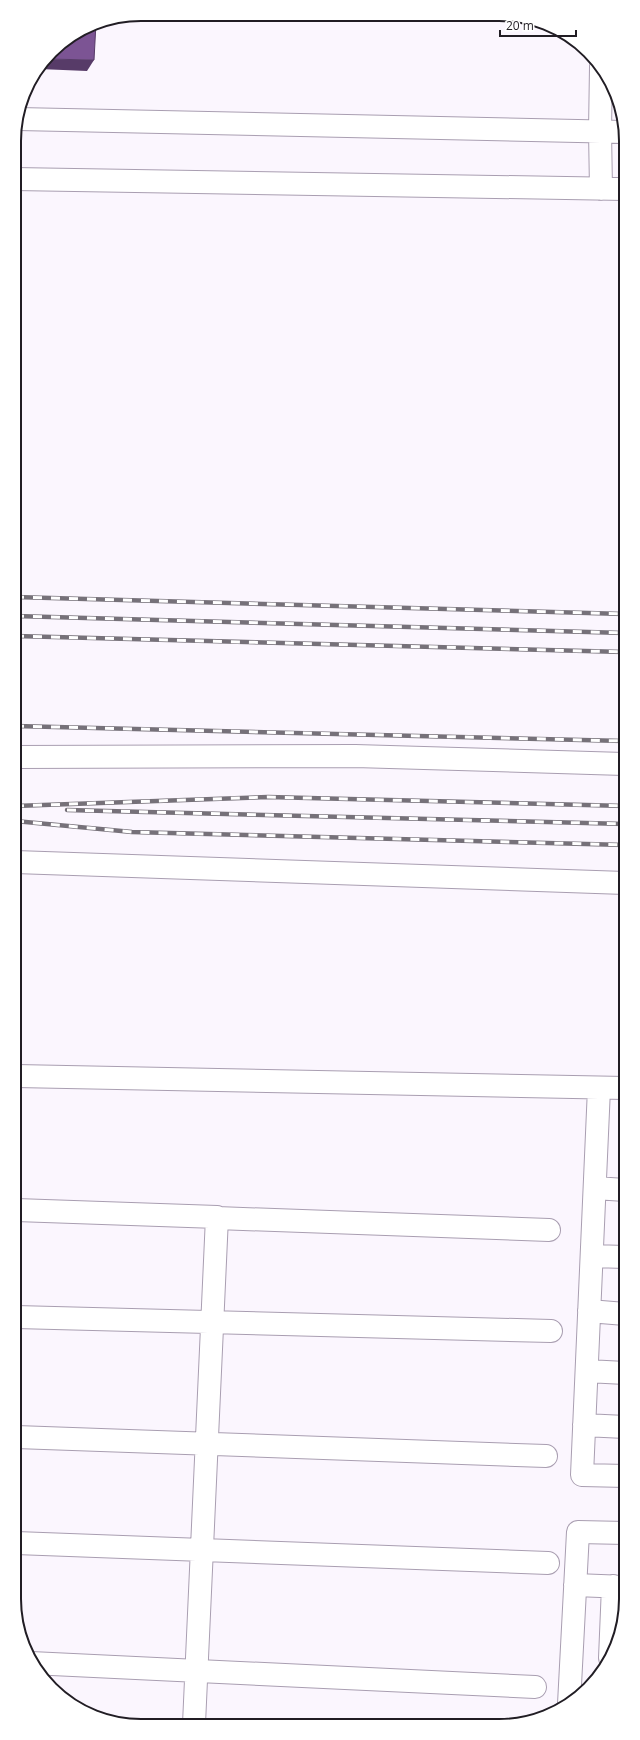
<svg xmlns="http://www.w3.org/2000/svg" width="640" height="1740" font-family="'Open Sans',sans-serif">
	<rect width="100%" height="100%" fill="#fbf6fe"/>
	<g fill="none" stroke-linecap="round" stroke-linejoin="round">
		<defs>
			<path id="minor" d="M601,67l-1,64 1,58
				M18,119l606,13
				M14,179l610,10
				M15,757l340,-1 269,8
				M15,862l610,21
				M16,1076l609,12
				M599,1088l-17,387 44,1
				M595,1188l30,2
				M16,1210l201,7 -23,507
				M217,1218l332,12
				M592,1256l33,1
				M589,1311l36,3
				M16,1317l535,14
				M587,1371l38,2
				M584,1425l41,2
				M16,1437l530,19
				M16,1543l532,20
				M575,1585l51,2
				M610,1658l3,-72
				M31,1663l504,24
				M569,1704l9,-172 48,1"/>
		</defs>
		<use href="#minor" stroke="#a99eb1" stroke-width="24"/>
		<use href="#minor" stroke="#fff" stroke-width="22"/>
		<defs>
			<path id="rail" d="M15,597l609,17
				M15,616l609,17
				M15,636l609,16
				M15,726l609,15
				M15,806l253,-9 357,9
				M67,810l558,14
				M15,821l117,11 493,13"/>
		</defs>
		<use href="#rail" stroke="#767179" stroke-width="4.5"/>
		<use href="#rail" stroke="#fff" stroke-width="3" stroke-dasharray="9" stroke-linecap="butt"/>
	</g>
	<path fill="#573b68" d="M46,59l48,1 -7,11 -48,-2z"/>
	<path fill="#7c5494" stroke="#573b68" d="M96,23l-2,37 -48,-1 11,-13 35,-22z"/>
	<path d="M0 0H640V1740H0ZM141 21H499A120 120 0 0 1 619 141V1599A120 120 0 0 1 499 1719H141A120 120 0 0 1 21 1599V141A120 120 0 0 1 141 21Z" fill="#fff" fill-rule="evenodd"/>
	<path fill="none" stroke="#211d24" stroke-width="2" d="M141 21H499A120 120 0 0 1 619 141V1599A120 120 0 0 1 499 1719H141A120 120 0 0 1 21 1599V141A120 120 0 0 1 141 21Z"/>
	<path d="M500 30v6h76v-6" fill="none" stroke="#211d24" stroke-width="2"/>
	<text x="506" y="30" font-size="12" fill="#211d24" stroke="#ffffff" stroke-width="3" paint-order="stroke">20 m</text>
</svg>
